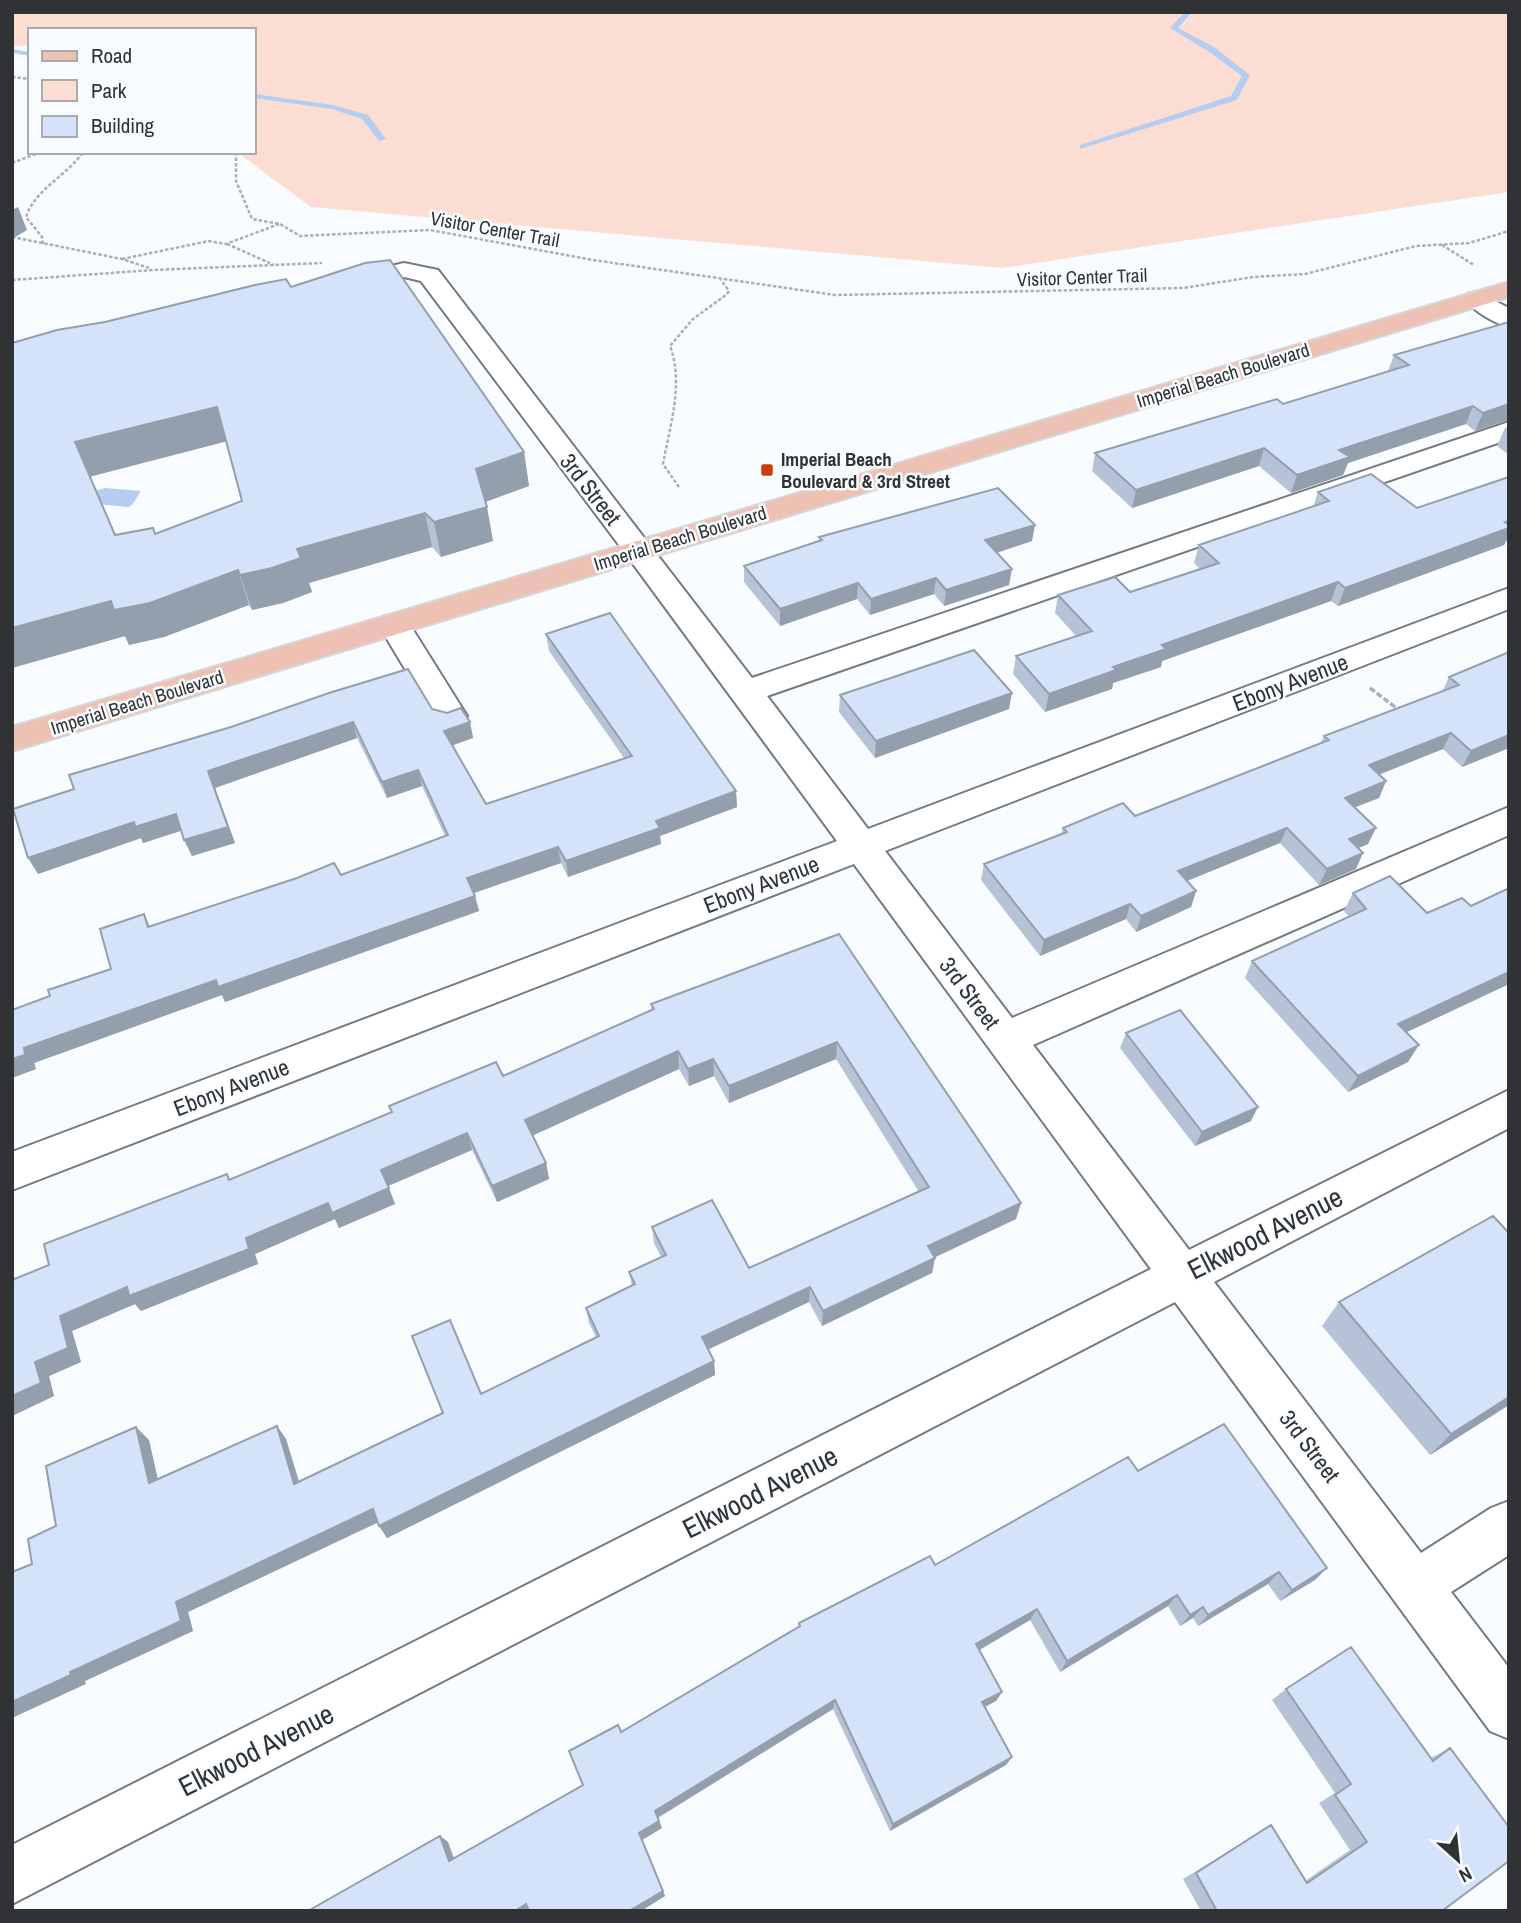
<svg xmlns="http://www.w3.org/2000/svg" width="1521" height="1923" font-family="'Archivo Narrow',sans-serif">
	<rect width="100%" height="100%" fill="#f9fcff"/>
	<path fill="#fcddd4" d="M12,12h1497v180l-507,76 -691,-61 -74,-55h17v-122h-224v15l-18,2z"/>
	<path fill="#b4cdf0" d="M105,488l36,3 -9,14 -4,2 -64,-6z"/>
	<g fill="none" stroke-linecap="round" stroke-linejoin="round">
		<path fill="#b4cdf0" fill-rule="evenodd" d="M1185,12h7l-14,16 36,19 36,28 -13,25 -157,49v-4l151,-49 11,-20 -34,-25 -38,-23z
			M12,49l18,3v4l-18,-3z
			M254,94l79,11 35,10 18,24 -7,2 -17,-22 -30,-10 -78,-11z"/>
		<defs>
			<path id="minor" d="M404,263l34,7 314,408 757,-256v17l-742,257 101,133 641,-241v21l-624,242 127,167 497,-211v28l-476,210 156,205 320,-160v38l-295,154 207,271 70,-45 18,-7v54l-58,37 58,76v71l-19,-8 -315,-429 -1163,602v-59l1139,-576 -297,-405 -842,326v-38l825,-311 -209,-284 -207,-276 -17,-4 -55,13 -9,-2 -3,-5 3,-5z
				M1477,292l32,16v19c-15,-4 -36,-16 -44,-28l3,-5z
				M394,614l11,3 57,91 5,8 -5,8 -12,3 -12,-3 -60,-100 5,-7z"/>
			<path id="major" d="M1509,282v15l-1497,454v-24z"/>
		</defs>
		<use href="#minor" stroke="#757a82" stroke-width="4"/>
		<use href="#major" stroke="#d6d6d7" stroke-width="4"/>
		<path stroke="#acafb2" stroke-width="2.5" stroke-dasharray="3.5 2" stroke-linecap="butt" d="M12,77l18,2
			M236,152v29l16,38 28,5 20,12 130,-6 163,30 242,35 348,-7 70,-11 52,-3 111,-28 53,-3 40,-12
			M12,163l29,-11
			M12,237l110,22 27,9
			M43,244l-1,-7 -16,-20c9,-27 38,-40 55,-62l-2,-3
			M227,244l47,21
			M1442,245l32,20
			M122,259l87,-18 17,3 53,-20
			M12,280l141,-10 169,-7
			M679,487l-16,-23c7,-39 21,-80 7,-118l23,-27 33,-24 3,-4 -8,-11"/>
		<path stroke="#acafb2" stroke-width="3.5" stroke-dasharray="6 2.5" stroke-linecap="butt" d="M1370,688l29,22"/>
		<use href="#minor" fill="#fff" fill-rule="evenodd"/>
		<use href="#major" fill="#edc1b4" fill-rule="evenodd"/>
	</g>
	<path fill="#b6c3d6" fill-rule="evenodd" d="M291,287l233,165 5,34 -43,16 7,39 -52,16 -9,-10 -123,36 3,9 -29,11 -31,7 -3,-5 -85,32 -35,8 -4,-9 -113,32v-325l93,-21zM226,441l16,60 -87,33 -40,1 -25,-59z
		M1509,322v98l-34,11 -9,-7 -118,39 -5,12 -52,18 -32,-27 -127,42 -40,-37 3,-18 188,-49 105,-33 6,-16z
		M1509,427v28l-12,-9 8,-18z
		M1509,477v59l-5,9 -166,61 -7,-5 -169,60 -1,6 -48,16 -1,6 -67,23 -32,-38 3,-18 60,-20 -21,-23 3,-18 72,-3 70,-23 -6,-6 5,-18 114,-38 5,-15 99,16z
		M819,537l213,4 -35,12 12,32 -65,21 -10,-12 -64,21 -13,-16 -77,27 -36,-44v-16l75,-25z
		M546,634l190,157 1,16 -77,29 1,8 -93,33 -7,-14 -87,30 5,18 -254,91 -3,-7 -188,68 2,6 -24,9 38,-82 61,-27 33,-55 6,12 191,-51 104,-39 -23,-50 -35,12 -30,-60 -142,50 20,55 -43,13 -11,-25 -38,12 -2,-5 -103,36 36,-85 -5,-14 363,-66 38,13 3,16 -20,7 33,59 138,-46 -75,-107z
		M1509,652v96l-47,19 -19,-18 -64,26 7,6 -7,17 -25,9 14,37 -10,4 -2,21 -37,16 -39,-42 -93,38 9,10 -5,16 -55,25 -10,-13 -86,37 -59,-76 3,-16 77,-29 2,-7 72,-12 186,-73 3,-7 118,-44 7,-15z
		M840,695l169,14 -134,49 -36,-46z
		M1509,888v96l-103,48 2,30 -60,30 -103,-114 7,-17 97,-44 -5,-6 9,-18 74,20 44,-7z
		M839,934l182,269 -5,16 -81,38 -3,16 -110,53 -13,-24 -101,47 6,12 1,14 -328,163 -9,-16 -190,90 5,19 -108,50 1,3 -54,-120 24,-38 80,-99 13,13 9,39 119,-53 9,13 13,42 182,-87 115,-57 -7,-14 -3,-15 46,-22 -3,-14 32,-15 -7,-14 -2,-16 97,41 170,-76 -83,-133 -107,44 -15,-27 -25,10 -10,-17 -147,67 14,27 3,16 -52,23 -25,-52 -84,36 7,18 -56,24 -4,-9 -80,35 3,10 -117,47 -6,-7 -63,27 9,31 -32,14 5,20 -42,20v-136l37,-15 178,-91 3,6 273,-104 149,-65 -1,-7z
		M1126,1033l125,88 -56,25 -75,-98z
		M1509,1233v172l-79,50 -108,-129 17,-24z
		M1138,1471l177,109 -35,21 -12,-17 -70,42 -5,-8 -13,8 -12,-20 -108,66 -30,-52 -50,30 22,42 -6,9 -11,6 27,50 -6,8 -116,66 -57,-122 -175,109 4,10 -20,12 23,56 -24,15h-333l132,-75 8,6 6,17 129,-74 38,-53 177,-105 1,-4 136,-58z
		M1286,1689l145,69 19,-10 -8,163h-241l-18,-32 88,-54 34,56 45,-31 -31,-47 16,-10 -63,-93z"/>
	<path fill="#949fae" d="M18,207l9,23 -15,9v-29z
		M1509,404l-1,16 -33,11 8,-18z
		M1473,406l-7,18 -118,39 -5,12 -52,18 6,-18 42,-25z
		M217,407l11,34 -139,36 -14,-35z
		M1264,448l-5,18 -127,42 4,-18z
		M524,452l5,34 -47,17 -6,-34z
		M487,507l6,34 -52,16 -7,-35z
		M425,513l7,34 -123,36 3,9 -29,11 -31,7 -12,-35 57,-26z
		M1509,521v15l-5,9 -166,61 7,-18z
		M1035,525l-3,16 -49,16 2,-17z
		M1012,569l-3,16 -65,21 2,-16z
		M238,570l11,35 -85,32 -35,8 -4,-9 -113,32v-40l99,-27z
		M936,578l-2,16 -64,21 1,-16z
		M1338,582l-7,19 -169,60 -1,6 -48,16 -1,6 -67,23 4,-18 113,-49z
		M858,583l-1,16 -77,27v-17z
		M1012,693l-3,16 -134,49 1,-17z
		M353,722l4,16 -142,50 20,55 -43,13 -8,-16 24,-69z
		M470,722l3,16 -25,9 -4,-16z
		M1451,733l-8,16 -81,32 7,-16z
		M1509,735v13l-47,19 9,-16z
		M418,770l4,16 -35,12 -5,-16z
		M1386,781l-7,17 -41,16 7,-16z
		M736,791l1,16 -77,29 1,8 -93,33 -2,-16 90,-40z
		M176,814l7,16 -40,13 -2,-5 -103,36 -10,-16 106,-36z
		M1287,828l-7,15 -108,44 6,-16z
		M1376,828l-8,16 -26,11 7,-16z
		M558,847l3,16 -90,31 -4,-16z
		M1363,853l-7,16 -37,16 8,-16z
		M1196,891l-5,16 -55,25 5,-16z
		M475,896l4,15 -254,91 -3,-7 -188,68 2,6 -24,9v-19l12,-11 192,-68z
		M1130,904l-4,15 -86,37 4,-16z
		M1509,972v12l-121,57 10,-17z
		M837,1042l-1,17 -107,44v-17z
		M1419,1045l-11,17 -60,30 10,-16z
		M678,1051l1,18 -150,68 -4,-17z
		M713,1059l1,17 -25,10 -1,-17z
		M1258,1107l-7,14 -56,25 7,-14z
		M467,1133l5,17 -84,36 -7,-16z
		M546,1163l3,16 -52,23 -5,-16z
		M389,1188l6,16 -56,24 -4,-9 -80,35 3,10 -117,47 -6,-7 -63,27 9,31 -32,14 5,20 -42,20v-20l23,-34 25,-46 268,-113z
		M1021,1203l-5,16 -91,43 3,-16z
		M935,1258l-3,15 -110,53 1,-15z
		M810,1287l-1,15 -106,50 -1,-15z
		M714,1361l1,14 -328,163 -8,-12z
		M1509,1397v8l-79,50 21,-21z
		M277,1426l9,13 17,57 -9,-12z
		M136,1427l13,13 12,55 -12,-12z
		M373,1509l8,12 -193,91 5,19 -108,50 1,3 -74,34v-16l58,-30 106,-70z
		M1327,1568l-12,12 -35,21 12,-11z
		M1279,1572l-11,12 -70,42 10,-11z
		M1177,1595l-9,11 -108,66 7,-11z
		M1203,1607l-10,11 -13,8 10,-11z
		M1037,1609l-7,11 -58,34 4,-10z
		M1002,1692l-6,9 -19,10 5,-9z
		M835,1700l-2,9 -176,109 -2,-7z
		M1012,1757l-6,8 -116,66 3,-7z
		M659,1821l3,7 -20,12 23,56 -24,15h-12l10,-78z
		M440,1836l8,6 9,25 -8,-6z
		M526,1904l3,7h-14z"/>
	<path fill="#d4e3f9" stroke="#949fae" stroke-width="2" fill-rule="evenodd" d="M390,260l134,192 -48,17 11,38 -53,15 -9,-9 -128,36 4,9 -29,10 -32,7 -2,-5 -88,33 -36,7 -3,-9 -99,27v-285l45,-13 48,-8 150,-37 31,-6 5,8 74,-24zM217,407l25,94 -87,33 -2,-6 -38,7 -40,-93z
		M1509,322v82l-26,9 -10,-7 -134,44 11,7 -53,18 -33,-27 -128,42 -41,-37 182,-54 6,5 126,-39 -15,-10z
		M1371,474l46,34 92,-31v44l-4,1 4,3v3l-164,60 -7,-6 -176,63 4,4 -53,18 3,3 -67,24 -33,-38 76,-25 -34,-36 57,-18 15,15 89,-29 -20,-18 130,-44 -11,-9z
		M998,488l37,37 -50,15 27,29 -66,21 -10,-12 -65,21 -13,-16 -78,26 -36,-43 78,-26 -3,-3z
		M610,613l126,178 -80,30 4,7 -94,33 -8,-14 -91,31 8,18 -257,91 -2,-7 -192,68 1,7 -13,4v-49l38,-14 -2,-6 63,-21 -11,-40 44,-15 4,13 149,-49 37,-15 7,12 107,-40 -30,-65 -36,12 -29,-60 -145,49 20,56 -44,13 -8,-26 -41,13 -1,-5 -106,36 -15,-49 61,-20 -5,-14 162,-48 98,-34 79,-24 24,40 15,4 14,-5 9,14 -26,9 42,73 146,-48 -86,-122z
		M974,650l38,43 -136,48 -36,-46z
		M1509,652v83l-38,16 -20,-18 -82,32 17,16 -41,17 31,30 -27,11 14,14 -36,16 -40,-41 -109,43 18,20 -55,25 -11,-12 -86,36 -60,-76 83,-32 -4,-4 60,-25 12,13 194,-76 -5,-4 135,-51 -10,-8z
		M1390,876l37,37 35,-15 9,8 38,-18v84l-111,52 21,21 -61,31 -106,-115 114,-52 -13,-16z
		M839,934l182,269 -93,43 7,12 -112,53 -13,-24 -108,50 12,24 -335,165 -6,-17 -197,93 5,19 -111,51 1,3 -59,27v-130l20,-8 -4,-25 28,-13 -10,-60 90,-39 13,56 128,-57 17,58 149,-71 -31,-77 38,-16 31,74 118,-58 -13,-28 49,-24 -6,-12 37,-17 -14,-28 60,-27 37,68 180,-81 -92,-145 -108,44 -16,-27 -25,10 -10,-18 -153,69 21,43 -54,23 -25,-53 -86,37 8,18 -57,25 -4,-10 -82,35 3,11 -120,47 -2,-9 -67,29 8,32 -33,14 6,21 -29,13v-116l37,-15 -5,-21 183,-70 2,6 163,-68 -3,-6 107,-44 7,14 151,-67 -3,-5z
		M1180,1010l78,97 -56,25 -76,-99z
		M1493,1216l16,17v164l-58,37 -112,-132z
		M1224,1424l103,144 -35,22 -13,-18 -71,43 -5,-8 -13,8 -13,-20 -110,66 -30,-52 -61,35 26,48 -20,10 30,55 -119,67 -58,-124 -180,111 4,10 -20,12 24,58 -34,20h-100l-3,-7 -11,7h-207l132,-75 9,25 134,-76 -14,-34 49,-26 3,7 179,-106 -1,-3 131,-67 5,9 193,-108 10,14z
		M1351,1647l82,114 17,-13 59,79v34l-67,50h-225l-21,-38 75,-48 36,58 60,-41 -32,-47 16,-11 -65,-95z"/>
	<rect fill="#c63f0d" stroke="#f9fcff" stroke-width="2.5" x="760" y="463" width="14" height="14" rx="3.5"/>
	<g text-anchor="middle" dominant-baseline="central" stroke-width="5" stroke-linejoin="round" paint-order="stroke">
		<g font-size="19" fill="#303235" stroke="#f9fcff">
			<text transform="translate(495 229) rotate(10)">Visitor Center Trail</text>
			<text transform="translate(1082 277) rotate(-2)">Visitor Center Trail</text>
			<text transform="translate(1223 375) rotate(-17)">Imperial Beach Boulevard</text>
			<text transform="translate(680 538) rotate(-17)">Imperial Beach Boulevard</text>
			<text transform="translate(137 702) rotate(-17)">Imperial Beach Boulevard</text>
		</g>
		<g font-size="19" font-weight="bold" fill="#303235" stroke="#f9fcff" text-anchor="start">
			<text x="781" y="459">Imperial Beach<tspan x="781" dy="22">Boulevard &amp; 3rd Street</tspan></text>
		</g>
		<g font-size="23" fill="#303235" stroke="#f9fcff">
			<text transform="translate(591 489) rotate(52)">3rd Street</text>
			<text transform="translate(1290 682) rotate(-21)">Ebony Avenue</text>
			<text transform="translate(761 884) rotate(-21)">Ebony Avenue</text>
			<text transform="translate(970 993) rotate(53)">3rd Street</text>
			<text transform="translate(231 1087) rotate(-21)">Ebony Avenue</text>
			<text transform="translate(1310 1446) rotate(53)">3rd Street</text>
		</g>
		<g font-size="28" fill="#303235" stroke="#f9fcff">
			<text transform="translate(1265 1233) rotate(-27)">Elkwood Avenue</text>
			<text transform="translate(760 1492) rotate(-27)">Elkwood Avenue</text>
			<text transform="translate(256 1750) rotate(-27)">Elkwood Avenue</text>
		</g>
	</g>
	<rect width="1521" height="1923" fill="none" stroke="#303235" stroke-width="28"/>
	<rect x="28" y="28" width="228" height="126" fill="#f9fcff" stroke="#a9abae" stroke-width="2"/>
	<rect x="42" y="51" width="35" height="10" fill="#edc1b4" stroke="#a9abae" stroke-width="2"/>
	<text x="91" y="63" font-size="21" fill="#303235">Road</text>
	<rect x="42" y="80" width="35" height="21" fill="#fcddd4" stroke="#a9abae" stroke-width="2"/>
	<text x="91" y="98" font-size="21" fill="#303235">Park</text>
	<rect x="42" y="116" width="35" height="21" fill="#d4e3f9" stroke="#a9abae" stroke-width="2"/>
	<text x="91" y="133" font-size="21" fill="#303235">Building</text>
	<g transform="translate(1458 1860) rotate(153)" stroke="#f9fcff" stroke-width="5" paint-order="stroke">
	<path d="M0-5L12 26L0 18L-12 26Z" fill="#303235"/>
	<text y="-10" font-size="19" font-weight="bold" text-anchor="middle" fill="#303235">N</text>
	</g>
</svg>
